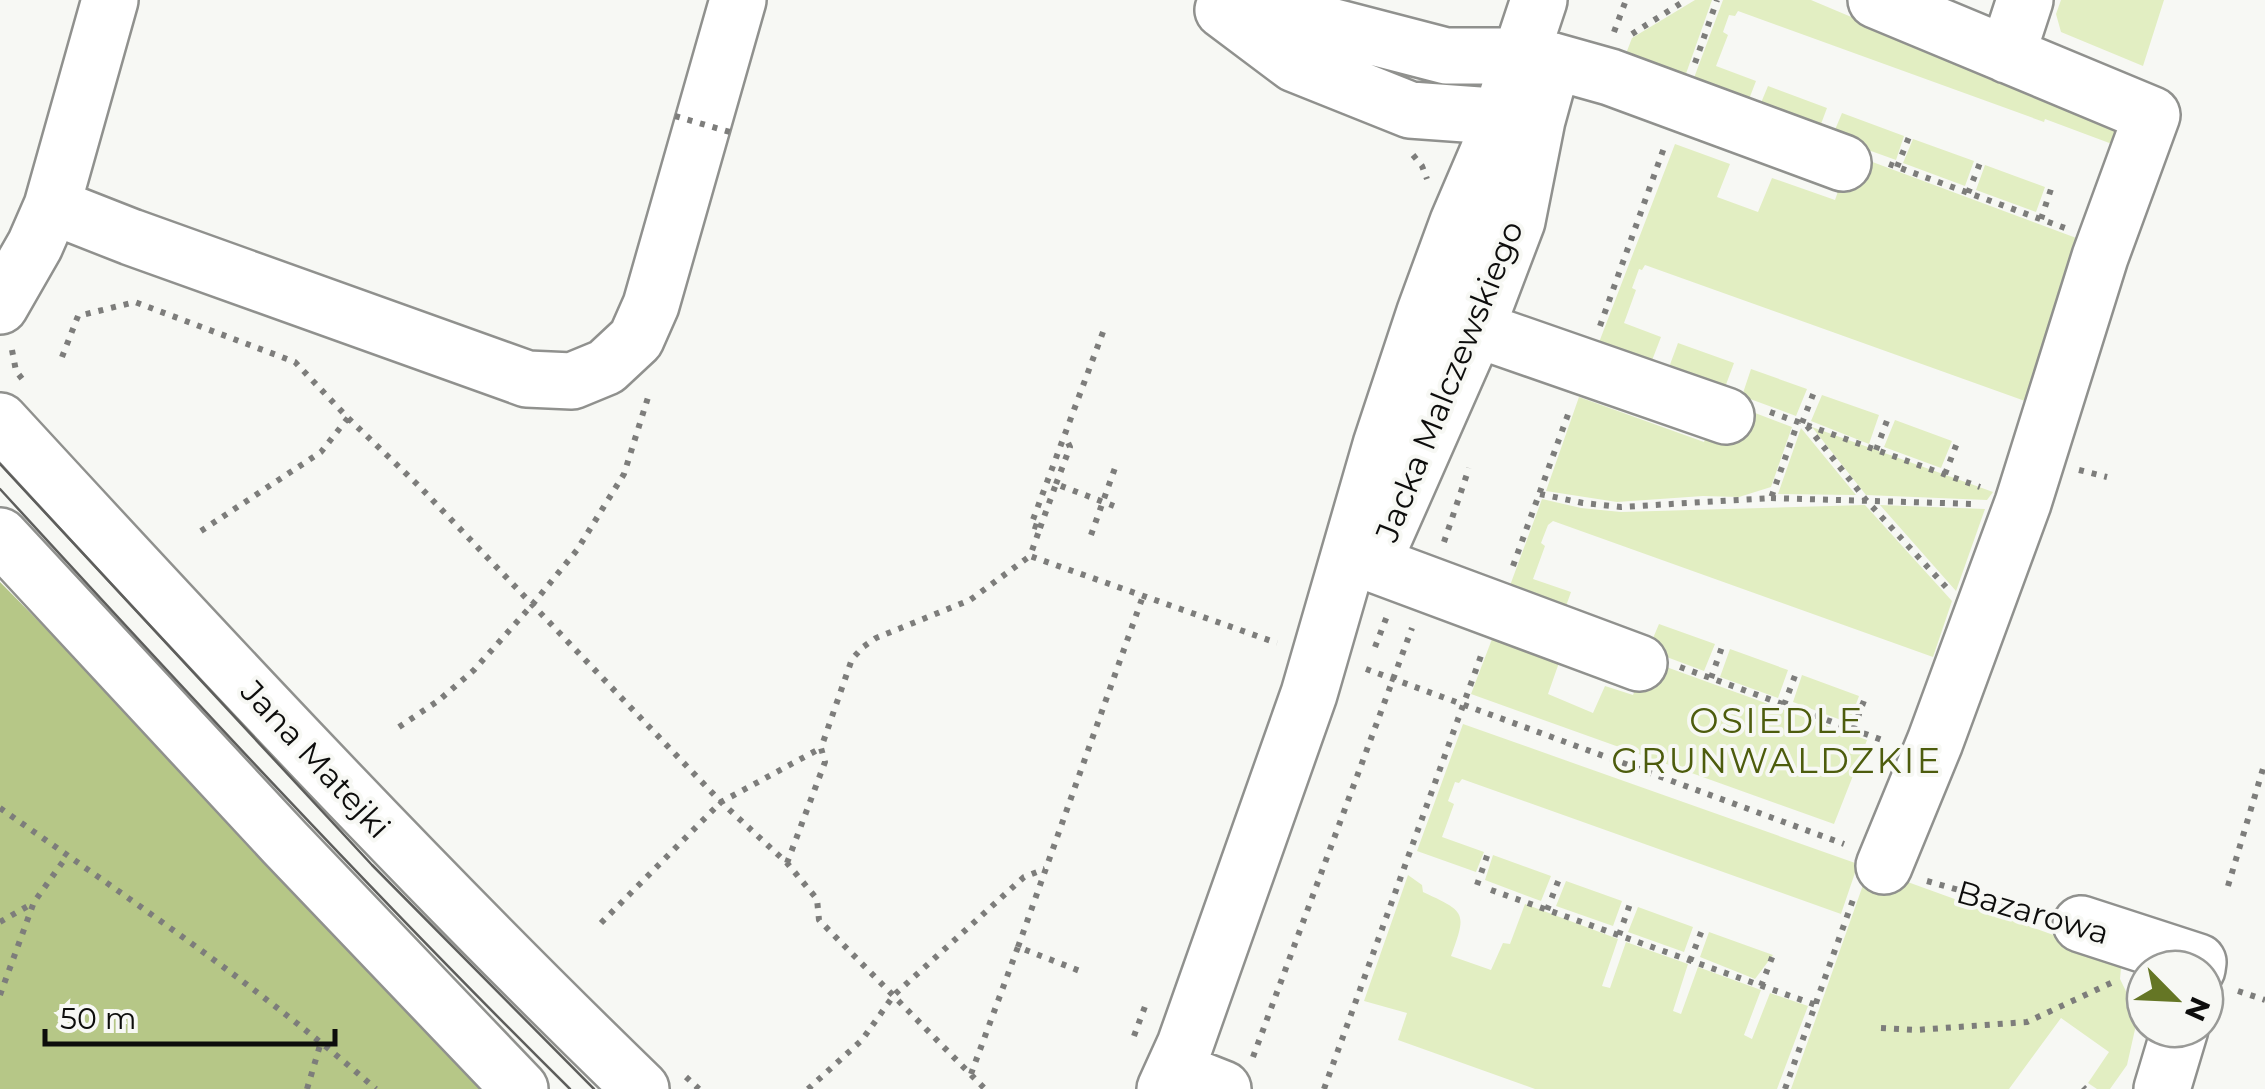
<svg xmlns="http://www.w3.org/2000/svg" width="2265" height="1089" font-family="Montserrat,sans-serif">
	<rect width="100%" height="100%" fill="#f7f8f4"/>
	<path fill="#e2eec2" d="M1695,0h17l-30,85 -60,-21 10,-26z
		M1723,0h88l301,127 7,13 -7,4 -67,-25 -1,3 -306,-111 -3,5 -6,-1 -6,17 5,3 -12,31 40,15 -10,26 -55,-21z
		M2061,0h103l-21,66 -82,-34 -5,-18z
		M1768,86l59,22 -9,24 -60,-22z
		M1842,113l62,23 -8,24 -64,-23z
		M1913,139l61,22 -9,25 -62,-23z
		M1675,144l55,20 -13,33 41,15 14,-34 63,22 16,-46 228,85 2,7 -56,155 -380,-136 -3,5 -3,-1 -7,19 4,2 -12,33 37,14 -10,26 -53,-18z
		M1985,165l60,22 -9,25 -60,-22z
		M1678,343l56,20 -10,27 -56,-20z
		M1751,369l56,20 -11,27 -54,-20z
		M1822,395l57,20 -10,29 -58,-23z
		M1579,397l125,45 8,-21 30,-13 50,19 -21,60 -32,10 -36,-1 -86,6 -71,-11z
		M1895,420l57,21 -11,27 -57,-21z
		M1812,427l170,61 11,4 -6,8 -121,-5z
		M1801,428l55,67 -78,-1z
		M1542,499l39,9 40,4 244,-7 87,96 -19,56 -380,-136 -5,4 -7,18 4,3 -12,33 38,13 -10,28 -56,-21z
		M1880,505l105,4 -29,82z
		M1659,624l56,20 -11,27 -56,-21z
		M1497,626l64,31 -13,37 45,19 12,-27 28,9 14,-35 220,80 -33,84 -363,-130z
		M1730,649l58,21 -10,28 -58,-21z
		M1802,675l57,21 -10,27 -56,-21z
		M1463,724l395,140 -17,50 -379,-135 -3,4 -4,-1 -7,19 6,3 -12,33 42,15 -8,20 -59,-21z
		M1493,855l58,21 -10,25 -56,-21z
		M1869,868l215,78 37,22 -1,11 18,37 -11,49 -17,24h-13l-9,-6 21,-31 -48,-34 -52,71h-218z
		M1408,875l14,10 1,7c43,20 44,20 28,64l40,14 12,-27 7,1 15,-40 93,35 -16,47 8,2 16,-46 62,22 -15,47 8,3 17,-47 63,23 -17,45 8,4 18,-46 38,13 -31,83h-242l-137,-49 9,-27 -43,-12z
		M1566,881l56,20 -9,25 -57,-20z
		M1638,907l55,20 -9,25 -56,-20z
		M1709,932l64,23 -18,24 -55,-22z"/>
	<path fill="#b6c787" d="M0,582l194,197 289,310h-483z"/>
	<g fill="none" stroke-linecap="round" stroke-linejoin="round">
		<defs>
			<path id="minor" d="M1876,0l276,115 -52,142 -77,246 -88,239 -51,124
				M1223,10l57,3 166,43h76l31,5 57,16 233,86
				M1223,10l72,54 115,46 124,9
				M2007,55l18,-55
				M52,206l79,31 396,142 45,2 34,-14 30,-28 15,-34 87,-305
				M0,306l35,-61 17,-39 58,-206
				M1476,329l250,87
				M0,421c209,227 419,453 641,668
				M0,536l285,307 235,246
				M1382,542l94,-213 41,-108 20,-101 14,-51
				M1373,564l266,99
				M2081,924l117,38 -1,7
				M1180,1072l43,17
				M1165,1089l20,-44 124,-351 72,-249 44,-133 33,-90 33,-77 48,-145
				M2162,1089l18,-60"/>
		</defs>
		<use href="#minor" stroke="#90918e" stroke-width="60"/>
		<path stroke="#7d7d7b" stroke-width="6" stroke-dasharray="5 8" stroke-linecap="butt" d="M1614,32l12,-32
			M1632,34l54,-34
			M1695,63l22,-63
			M1413,155l9,11 5,13
			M1889,164l176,64
			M1897,167l12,-30
			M1968,193l12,-30
			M2041,219l10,-30
			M1600,326l65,-181
			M1103,332l-72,193 9,3 -10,28 247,87
			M12,350l4,21 7,9
			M62,357l16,-41 57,-14 160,60 53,56 72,69 301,315 66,61 30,36 2,21 166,169
			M1770,412l210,75
			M1802,423l12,-31
			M1807,426l59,74 80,87
			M1876,450l12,-32
			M2079,470l28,7
			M1945,474l12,-31
			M1056,484l14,-37 -5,-11
			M1540,494l43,9 38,4 150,-9 27,-76
			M1771,498l204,6
			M1040,528l16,-44 58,22
			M201,531l120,-79 27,-34
			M1091,535l24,-67
			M1444,542l25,-74
			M1513,566l57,-157
			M1375,647l12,-31
			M1680,667l205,74
			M1366,669l478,175
			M1711,678l11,-31
			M1784,705l12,-32
			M399,727l39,-26 36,-31 58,-65 45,-55 47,-76 26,-83
			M1853,730l12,-32
			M0,808c128,90 258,178 376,281
			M787,863l38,-101 -4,-14 31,-89 11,-12 13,-9 94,-38 60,-44
			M1927,881l113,32
			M1477,885l11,-32
			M2228,886l37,-124
			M1491,890l325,115
			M1547,910l12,-31
			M0,922l33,-19
			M601,923l120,-121 100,-54
			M1619,935l11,-31
			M1018,947l125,-351
			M1690,961l12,-31
			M1761,986l12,-31
			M2238,991l27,9
			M0,995l34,-93 33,-46
			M1881,1028l35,2 111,-8 84,-39
			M1134,1036l13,-35
			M1253,1057l159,-429
			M971,1074l47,-127 67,26
			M686,1077l13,12
			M2083,1087l2,2
			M307,1089l14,-47
			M808,1089l54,-49 32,-45 130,-118 21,-8
			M1324,1089l158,-436
			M1785,1089l69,-192"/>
		<use href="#minor" stroke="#fff" stroke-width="55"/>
		<path stroke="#5e5e5c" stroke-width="2.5" d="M0,464l372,401 222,224
			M0,489c186,203 374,406 570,600"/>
		<path stroke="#7d7d7b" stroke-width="6" stroke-dasharray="5 8" stroke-linecap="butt" d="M675,116l55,16"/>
	</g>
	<g text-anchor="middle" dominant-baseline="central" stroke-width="8" stroke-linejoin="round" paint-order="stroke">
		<g font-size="32" fill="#0d0d0c" stroke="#f7f8f4">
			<text transform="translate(1449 381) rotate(-68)">Jacka Malczewskiego</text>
			<text transform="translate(316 759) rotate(47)">Jana Matejki</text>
			<text transform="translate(2033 912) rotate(16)">Bazarowa</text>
		</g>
		<g font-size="35" letter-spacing="2.5" fill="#4d5c0d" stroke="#f7f8f4">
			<text x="1777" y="720">OSIEDLE<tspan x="1777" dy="40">GRUNWALDZKIE</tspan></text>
		</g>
	</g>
	<g transform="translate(2175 999) rotate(114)"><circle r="48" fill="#f7f8f4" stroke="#999a97" stroke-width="2.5"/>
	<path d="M0-8L18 38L0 25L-18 38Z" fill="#657625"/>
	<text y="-15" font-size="28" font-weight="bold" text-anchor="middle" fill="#0d0d0c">N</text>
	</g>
	<path d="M45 1029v15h290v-15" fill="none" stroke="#0d0d0c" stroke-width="5"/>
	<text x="60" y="1029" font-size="30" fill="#0d0d0c" stroke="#f7f8f4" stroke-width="8" paint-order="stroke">50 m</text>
</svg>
